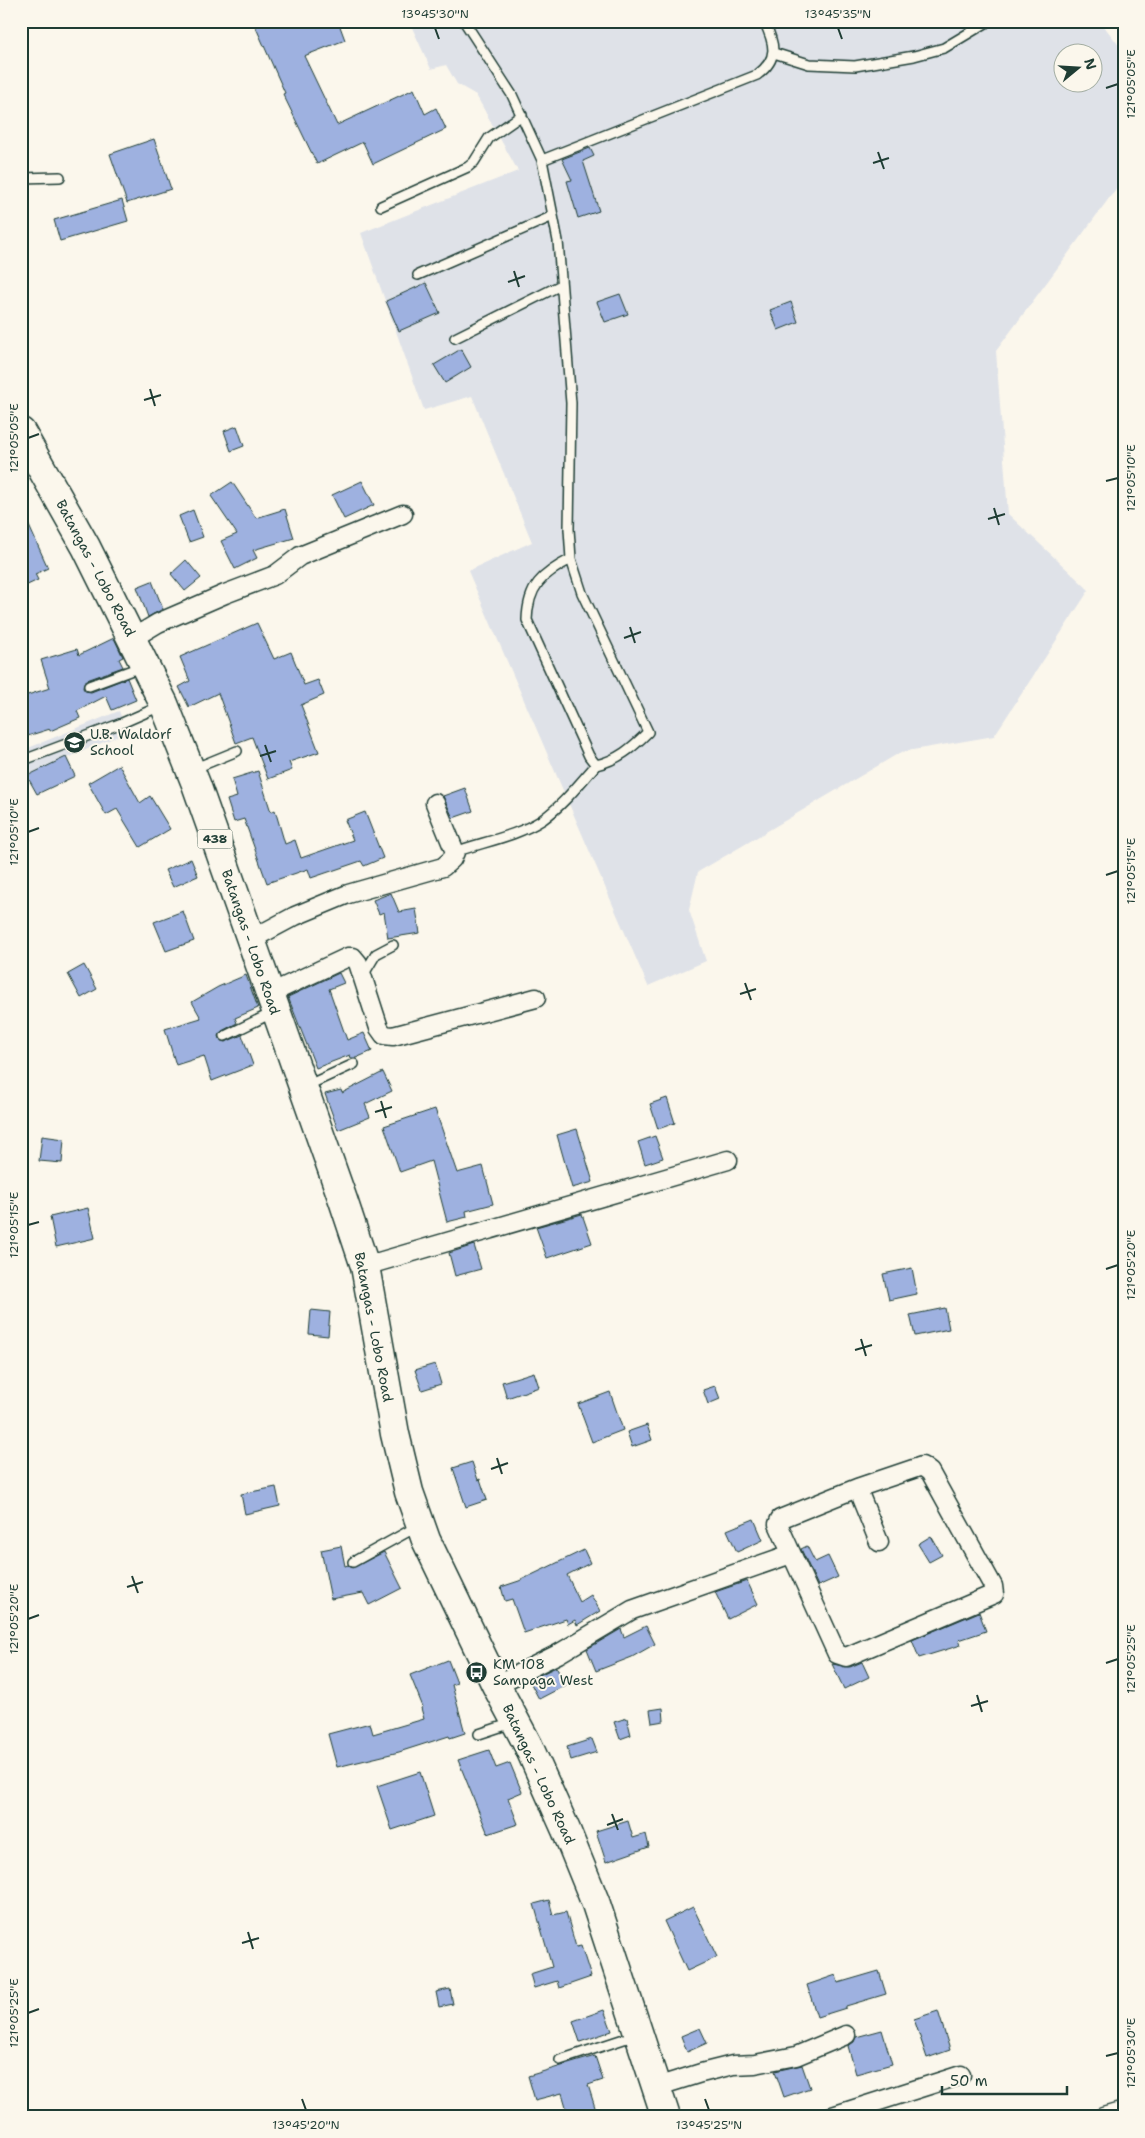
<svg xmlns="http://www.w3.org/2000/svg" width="1145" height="2138" font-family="'Shantell Sans',sans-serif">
	<rect width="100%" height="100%" fill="#fbf7ec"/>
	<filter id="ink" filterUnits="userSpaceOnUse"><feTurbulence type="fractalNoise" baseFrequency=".02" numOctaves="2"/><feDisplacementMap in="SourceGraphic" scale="10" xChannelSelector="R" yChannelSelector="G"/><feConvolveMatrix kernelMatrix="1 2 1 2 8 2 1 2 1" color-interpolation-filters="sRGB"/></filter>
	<g filter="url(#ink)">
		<path fill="#dfe2e8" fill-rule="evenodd" d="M409,21h691l24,31v126l-128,173 12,163 81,76 -95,146 -93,16 -203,120 -9,38 17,51 -58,25 -180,-415 64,-29 -60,-146 -48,14 -63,-177 157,-62 -42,-76 -19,-11 -11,-19 -15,4zM1062,52h30v30h-30z
			M119,711l8,21 -106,46v-27z"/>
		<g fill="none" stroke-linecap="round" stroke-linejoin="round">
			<path stroke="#6298a5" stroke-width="5" d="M1120,21l4,3"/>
		</g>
		<path fill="#9eb1e0" stroke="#1f3d34" d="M253,21h85l7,19 -41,16 33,69 77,-36 11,25 11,-6 10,21 -73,35 -10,-22 -46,22 -34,-70 2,-1z
			M154,139l17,50 -44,14 -17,-49z
			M590,148l4,8 -11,5 16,50 -21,7 -11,-37 5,-1 -10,-21z
			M122,200l6,21 -68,20 -6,-21z
			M426,283l14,30 -41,18 -13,-30z
			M620,294l8,20 -23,8 -8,-20z
			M791,302l7,20 -20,8 -8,-20z
			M461,349l10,18 -26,16 -11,-18z
			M237,426l7,20 -13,5 -7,-20z
			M362,481l12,24 -30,14 -12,-24z
			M232,482l24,36 29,-9 9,29 -41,12 4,8 -22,11 -14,-28 16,-7 -26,-38z
			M21,508l27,60 -13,6 3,6 -17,8z
			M193,510l10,27 -14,5 -10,-26z
			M186,560l15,18 -16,13 -14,-17z
			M152,581l11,28 -15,8 -11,-30z
			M257,623l17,36 17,-7 13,33 14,-5 6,15 -23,10 18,47 -30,10 3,8 -24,9 -16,-42 -16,6 -18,-50 -29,14 -10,-20 11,-6 -10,-24z
			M114,638l9,19 -4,2 4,8 -36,13 -3,2 -1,6 2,3 6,1 36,-14 9,22 -24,10 -6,-14 -29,15 3,7 -30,13v-2l-29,9v-41l29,-9 -9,-28 36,-11 2,6z
			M66,757l9,19 -38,18 -10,-18z
			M119,765l21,38 10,-7 20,33 -30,18 -23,-38 -11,6 -18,-32z
			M258,771l13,41 4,-2 10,34 10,-4 6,18 52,-18 -8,-20 20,-8 18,46 -19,8 -3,-5 -50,17 -3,-9 -41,14 -23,-64 -10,3 -7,-22 10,-3 -5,-18z
			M465,788l8,23 -20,7 -10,-22z
			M191,859l7,17 -25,11 -8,-17z
			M391,893l8,19 17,-3 4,24 -32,5 -4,-26 -5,2 -6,-14z
			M183,911l11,30 -28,10 -12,-29z
			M84,965l13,24 -16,9 -13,-24z
			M339,973l5,10 -15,6 18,51 17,-7 8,18 -16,7h-5l-1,-3 -34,13 -28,-71z
			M246,975l12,33 -23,10 2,5 -15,8 -3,5 2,5 4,1 17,-7 11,30 -41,16 -8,-25 -28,9 -11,-36 36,-11 -9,-16 26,-15z
			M383,1072l9,19 -27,13 5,13 -32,13 -13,-36 16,-4 1,3z
			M667,1098l8,25 -17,6 -8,-25z
			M435,1109l22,64 26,-7 10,38 -27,7 1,6 -20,5 -16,-61 -31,11 -16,-46z
			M577,1129l16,53 -21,6 -15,-53z
			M42,1136l22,3 -2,24 -23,-2z
			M655,1136l8,22 -18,6 -7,-22z
			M88,1208l7,30 -39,9 -6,-30z
			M582,1214l10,29 -45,15 -11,-31z
			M474,1245l7,24 -26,7 -6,-23z
			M912,1268l5,26 -28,6 -6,-26z
			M945,1308l4,21 -34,7 -5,-21z
			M311,1310l19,2 -2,24 -19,-2z
			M435,1364l6,20 -19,6 -7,-20z
			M534,1372l5,15 -32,11 -5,-16z
			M715,1386l5,13 -12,5 -5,-14z
			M610,1392l13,38 -31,12 -14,-38z
			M647,1425l5,15 -20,7 -5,-15z
			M472,1462l6,18 2,-1 7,21 -21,7 -13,-39z
			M276,1487l4,19 -35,8 -4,-20z
			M754,1519l9,21 -26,12 -10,-22z
			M931,1536l11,19 -13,7 -11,-18z
			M341,1546l4,20 3,-1 4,3 32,-16 18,36 -33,17 -6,-12 -32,6 -10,-49z
			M807,1546l8,16 13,-6 10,21 -20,9 -17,-37z
			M584,1550l6,13 -23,12 13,27 11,-7 9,16 -23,14 -2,-5 -7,4 -2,-5 -42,14 -12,-34 -7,2 -4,-14 18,-6z
			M747,1581l11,23 -30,15 -13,-27z
			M979,1612l7,19 -27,9 2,5 -42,13 -7,-18z
			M646,1626l9,18 -23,13 -36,14 -9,-22 34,-20 3,8z
			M448,1660l9,23 -5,2 13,48 -15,5 -1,-2 -50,16 -62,15 -9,-33 42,-11 3,11 51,-15 -3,-11 2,-1 -13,-32z
			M862,1662l7,15 -25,12 -12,-25 18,3z
			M556,1667l10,18 -27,14 -10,-19z
			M663,1708l1,13 -12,2 -2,-13z
			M627,1718l4,17 -11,4 -6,-17z
			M592,1739l5,13 -26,8 -4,-13z
			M489,1750l7,18 14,-5 12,29 -14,6 10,26 -30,10 -30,-74z
			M420,1772l14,44 -42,14 -15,-44z
			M628,1821l5,17 13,-4 3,13 -43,15 -10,-31z
			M549,1900l4,15 13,-3 10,35 5,-1 10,31 -32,11 -2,-7 -23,7 -4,-14 22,-7 -18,-63z
			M693,1907l24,50 -30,14 -23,-50z
			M879,1971l7,23 -40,12v2l-29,9 -10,-32 29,-10 2,8z
			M450,1989l3,15 -14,3 -3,-15z
			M604,2010l8,21 -32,11 -7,-21z
			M938,2011l12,39 -23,8 -13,-39z
			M700,2028l7,15 -20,9 -6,-16z
			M882,2030l10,34 -36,10 -8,-28 6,-4 2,-5z
			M595,2056l8,24 -15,5 10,32h-29l-7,-24 -27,7 -7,-24z
			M802,2065l8,23 -26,9 -9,-26z"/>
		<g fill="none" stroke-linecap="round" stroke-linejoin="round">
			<defs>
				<path id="lane" d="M464,21l48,74 30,65 16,81 13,162 -2,126 2,30 11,34 66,139c-16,16 -30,28 -52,33l-7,-9 -62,-136c1,-34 15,-46 44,-61
					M774,53l35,11 46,2 59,-10 30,-8 45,-27
					M542,160l215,-85c22,-16 18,-31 7,-54
					M21,178l39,-1
					M381,206l87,-39 6,-5 15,-24 33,-23
					M418,275l135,-59
					M455,338l106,-53
					M89,686l54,-20
					M21,761l101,-38 41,-18
					M193,769l44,-18
					M455,852c28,-10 62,-16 87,-32 21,-15 37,-36 54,-55
					M361,972l6,-3 9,-15 17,-9
					M225,1036l49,-24
					M306,1086l48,-22
					M353,1562l65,-36
					M479,1734l33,-11
					M560,2060l76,-25"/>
				<path id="street" d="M133,638l25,-15 67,-29 50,-19 25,-19 103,-42
					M250,940l45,-24 53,-22 95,-27 9,-8 3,-7 -20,-49
					M269,994l79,-37h5l5,6 21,65 5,7 9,1 143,-38
					M365,1266l363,-106
					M922,1466l8,6 63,114 1,8 -148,63 -9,-3 -59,-130 2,-5 77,-31z
					M857,1488l22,54
					M496,1685l62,-31 74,-44 159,-56
					M656,2087l45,-14 32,-8 22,-1 41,-8 50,-21
					M829,2117l132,-42
					M1103,2117l21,-6"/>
				<path id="primary" d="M21,432l65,115 78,157 32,80 147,416 22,66 30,168 14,58 17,48 70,145 32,60 38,85 30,74 70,213"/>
			</defs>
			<use href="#lane" stroke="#1f3d34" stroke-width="12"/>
			<use href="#street" stroke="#1f3d34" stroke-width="21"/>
			<use href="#primary" stroke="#1f3d34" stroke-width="31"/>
			<use href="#lane" stroke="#fbf7ec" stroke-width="9"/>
			<use href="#street" stroke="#fbf7ec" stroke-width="18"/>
			<use href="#primary" stroke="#fbf7ec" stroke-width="28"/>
		</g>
	</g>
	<path fill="none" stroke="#1f3d34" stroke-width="2" d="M435,28l4,11M838,28l4,11M1106,88l12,-4M878,152l6,17M873,163l16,-5M514,271l5,16M508,282l17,-6M150,389l5,17M144,400l17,-5M28,438l11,-4M1106,481l12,-3M994,508l5,17M988,519l17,-5M630,627l5,16M624,638l17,-6M265,745l6,17M260,756l16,-5M28,832l11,-4M1106,875l12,-4M745,983l6,17M740,994l16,-5M381,1101l5,17M375,1112l17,-5M28,1225l11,-3M1106,1269l12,-4M861,1339l5,17M855,1350l17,-5M497,1458l5,16M491,1469l17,-6M132,1576l6,17M127,1587l16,-5M28,1619l11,-4M1106,1663l12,-4M977,1695l5,17M971,1706l17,-5M612,1814l6,16M607,1825l16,-6M248,1932l5,17M242,1943l17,-5M28,2013l11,-4M1106,2056l12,-3M302,2099l4,11M705,2099l4,11"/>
	<defs>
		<symbol id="school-disc" viewBox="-11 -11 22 22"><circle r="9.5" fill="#1f3d34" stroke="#fbf7ec"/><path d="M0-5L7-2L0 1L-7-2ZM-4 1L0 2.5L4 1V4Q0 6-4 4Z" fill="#fff"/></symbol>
		<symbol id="bus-disc" viewBox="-11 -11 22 22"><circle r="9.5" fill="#1f3d34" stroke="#fbf7ec"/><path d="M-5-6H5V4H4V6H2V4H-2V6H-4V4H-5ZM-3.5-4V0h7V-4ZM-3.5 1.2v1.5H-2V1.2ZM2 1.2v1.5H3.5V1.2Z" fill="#fff"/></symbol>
	</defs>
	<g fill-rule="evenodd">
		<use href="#school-disc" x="62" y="730" width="25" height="25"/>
		<use href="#bus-disc" x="464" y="1660" width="25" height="25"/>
	</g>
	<g text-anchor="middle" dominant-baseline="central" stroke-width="4" stroke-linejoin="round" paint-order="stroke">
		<rect fill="#fbf7ec" stroke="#61756b" stroke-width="1" x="197.5" y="829.5" width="35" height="19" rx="4"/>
		<g font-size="12" font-weight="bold" fill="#1f3d34">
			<text x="215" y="839">438</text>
		</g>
		<g font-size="14" fill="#1f3d34" stroke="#fbf7ec">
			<text transform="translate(96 568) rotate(62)">Batangas - Lobo Road</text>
			<text transform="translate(251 942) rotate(71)">Batangas - Lobo Road</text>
			<text transform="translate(374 1327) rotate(79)">Batangas - Lobo Road</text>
			<text transform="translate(539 1774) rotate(65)">Batangas - Lobo Road</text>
		</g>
		<g font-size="14" fill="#1f3d34" stroke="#fbf7ec" text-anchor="start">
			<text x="90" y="734">U.B. Waldorf<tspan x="90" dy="16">School</tspan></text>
			<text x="493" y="1664">KM 108<tspan x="493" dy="16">Sampaga West</tspan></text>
		</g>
	</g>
	<rect width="1145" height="2138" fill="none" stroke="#fbf7ec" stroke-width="55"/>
	<g transform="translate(1078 68) rotate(72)"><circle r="24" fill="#fbf7ec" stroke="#a3ada2"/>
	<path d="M0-4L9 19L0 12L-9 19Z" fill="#1f3d34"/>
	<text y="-8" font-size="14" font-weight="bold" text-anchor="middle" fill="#1f3d34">N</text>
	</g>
	<path d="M942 2086v8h125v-8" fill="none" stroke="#1f3d34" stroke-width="2.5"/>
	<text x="950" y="2086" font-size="15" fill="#1f3d34" stroke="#fbf7ec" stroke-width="4" paint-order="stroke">50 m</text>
	<rect x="28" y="28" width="1090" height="2082" fill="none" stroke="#1f3d34" stroke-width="2"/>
	<g font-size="12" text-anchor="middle" fill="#1f3d34">
		<text x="435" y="18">13°45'30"N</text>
		<text x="838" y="18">13°45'35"N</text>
		<text transform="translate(1131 84) rotate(-90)" y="4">121°05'05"E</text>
		<text transform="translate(14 438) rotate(-90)" y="4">121°05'05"E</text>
		<text transform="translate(1131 478) rotate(-90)" y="4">121°05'10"E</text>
		<text transform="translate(14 832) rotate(-90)" y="4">121°05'10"E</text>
		<text transform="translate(1131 871) rotate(-90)" y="4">121°05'15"E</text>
		<text transform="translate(14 1225) rotate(-90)" y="4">121°05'15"E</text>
		<text transform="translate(1131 1265) rotate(-90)" y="4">121°05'20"E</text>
		<text transform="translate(14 1619) rotate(-90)" y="4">121°05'20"E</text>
		<text transform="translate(1131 1659) rotate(-90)" y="4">121°05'25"E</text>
		<text transform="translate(14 2013) rotate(-90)" y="4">121°05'25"E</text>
		<text transform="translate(1131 2053) rotate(-90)" y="4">121°05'30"E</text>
		<text x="306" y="2129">13°45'20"N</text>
		<text x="709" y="2129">13°45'25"N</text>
	</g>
</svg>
